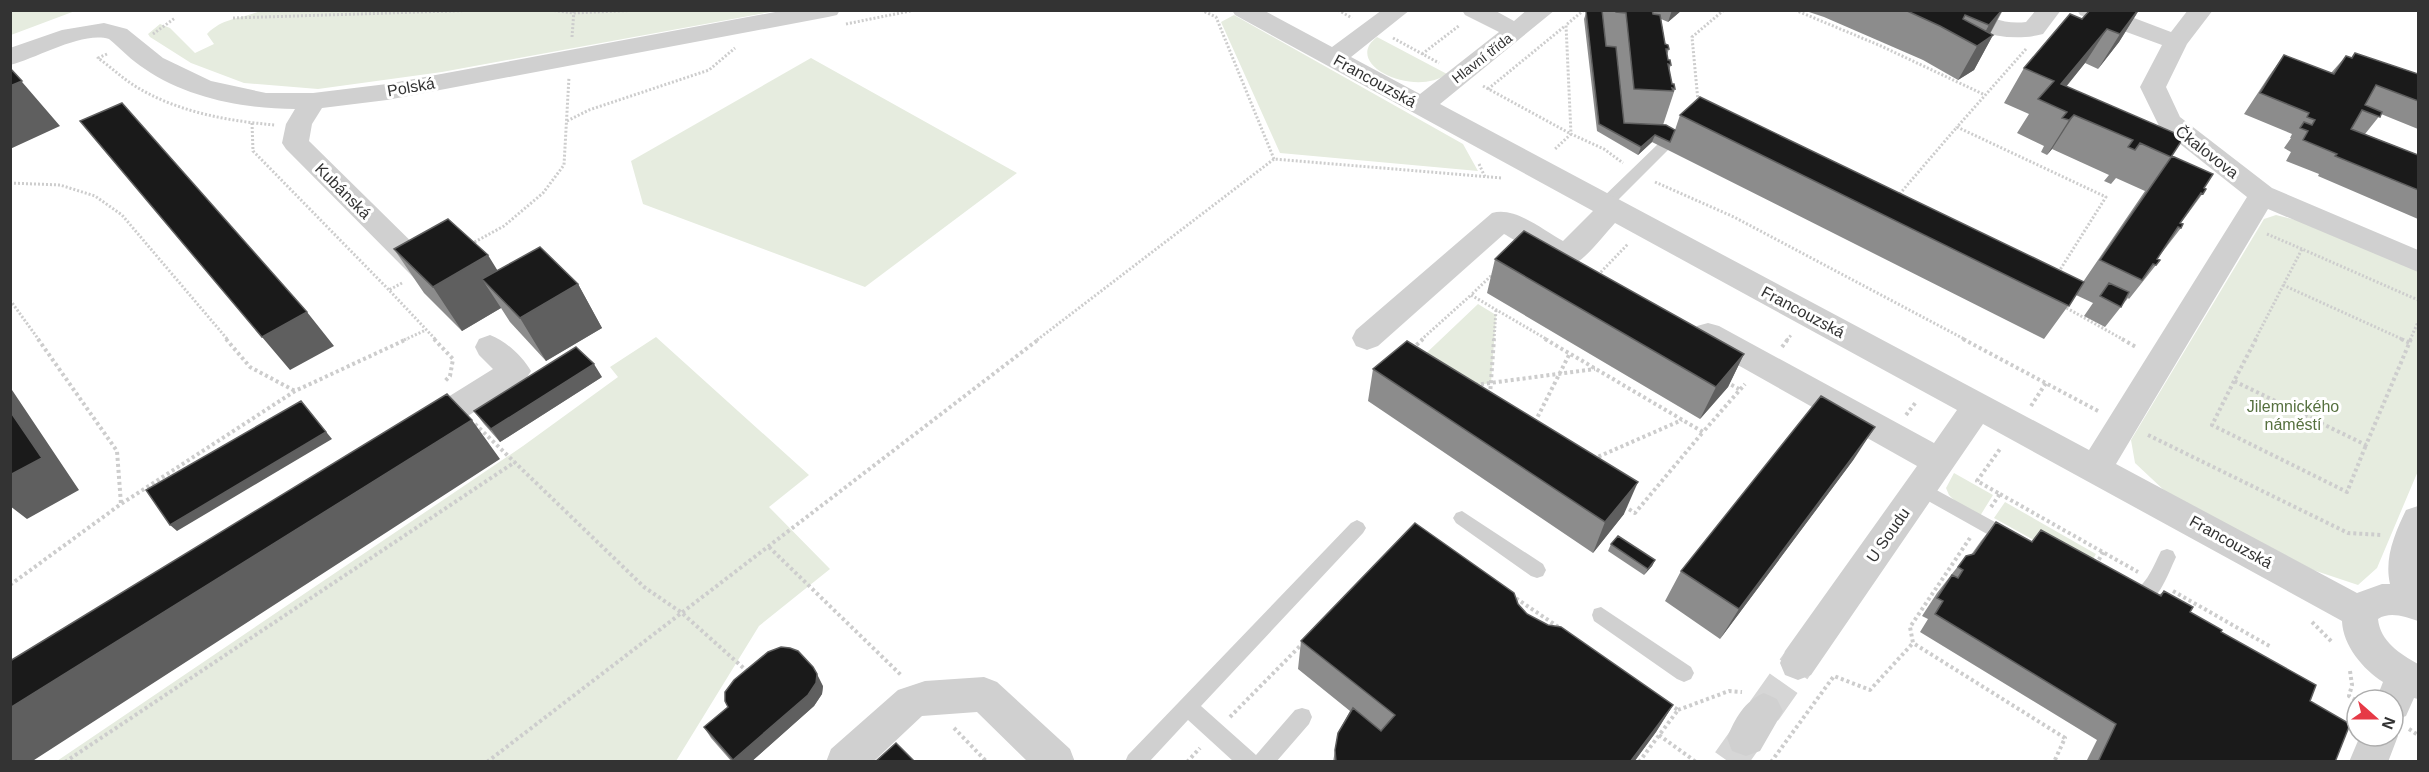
<svg xmlns="http://www.w3.org/2000/svg" width="2429" height="772" font-family="Helvetica,sans-serif">
	<rect width="100%" height="100%" fill="#fff"/>
	<path fill="#e6ecdf" d="M11,10h64v1l-64,24z
		M260,11v-1l516,1 -334,61 -124,17 -74,-6 -53,-20 -41,-26 -2,-3 12,-10 10,4 25,25 19,-9 -7,-10c17,-17 32,-14 53,-23z
		M1234,15l229,129 15,27 -198,-18 -59,-131z
		M1377,37l70,37c-33,24 -106,-10 -70,-37z
		M811,58l206,115 -152,114 -222,-83 -12,-43z
		M2276,215l40,10 102,45v201l-41,97 -19,17 -45,-15 -146,-77 -32,-30 -4,-23 133,-221z
		M1478,304l18,11 -5,68 -33,5 -40,-27z
		M656,337l153,138 -40,32 61,62 -71,57 -83,135h-619l466,-315 95,-69 -8,-10z
		M1954,473l39,22 -13,21 -25,-15 -6,-6 -3,-7z
		M2005,502l91,52 -9,16 -93,-52z"/>
	<g fill="none" stroke-linecap="round" stroke-linejoin="round">
		<path stroke="#d6d6d6" stroke-width="34" stroke-dasharray="34 17" stroke-linecap="butt" d="M1764,711l34,-48
			M1729,762l17,-24"/>
		<path stroke="#cdcdcd" stroke-width="3" stroke-dasharray="2 2" stroke-linecap="butt" d="M550,10l24,3 66,-3
			M1201,10l15,7 58,142
			M1338,10l14,8
			M1584,10l-18,15 5,109 33,15 19,14
			M1795,10l86,36 104,49
			M233,18l249,-8
			M846,24l69,-14
			M153,34l22,-16
			M572,37l2,-27
			M1393,38l46,25
			M2026,49l-69,78 149,70 -48,76
			M107,54l-9,4c13,9 24,20 37,28 42,26 93,35 140,39
			M1422,54l38,-29
			M1483,86l88,48 -17,16
			M1488,89l77,-63
			M1698,101l-6,-64 32,-27
			M567,121l22,-11 120,-40 26,-22
			M252,123l1,28 136,139
			M1479,164l6,13
			M1655,182l79,35 232,123
			M10,183l50,2 35,11 27,19 106,125
			M1897,197l60,-70
			M2267,234l35,15
			M471,244l33,-18 39,-33 21,-28 5,-88
			M1494,273l-23,22 77,45
			M1598,275l30,-31
			M402,283l-13,7 47,50
			M2283,285l121,55
			M10,300l29,40
			M2063,306l61,34
			M404,340l22,-10
			M1037,340l237,-181 228,19
			M1421,340l50,-45
			M1494,340l2,-30
			M1787,340l5,-6
			M2255,340l47,-91 116,51
			M2410,340l8,-18"/>
		<path stroke="#cdcdcd" stroke-width="4" stroke-dasharray="3 3" stroke-linecap="butt" d="M38,339l79,112 4,53
			M226,339l24,28 45,24
			M434,339l19,20 -3,17 -6,6
			M1545,339l158,93 42,-48
			M1963,339l135,72
			M2122,339l14,8
			M2256,339l-22,42 132,64 45,-106
			M2401,339l9,4
			M1782,347l6,-8
			M1412,349l11,-10
			M2234,381l-22,44 135,67 19,-47
			M1726,382l13,7
			M1475,385l120,-16
			M1490,395l4,-56
			M2031,406l15,-23
			M1906,415l10,-13
			M1535,422l35,-69
			M475,424l169,163 38,26 67,60
			M2148,435l200,98 34,2
			M1593,459l89,-39
			M2000,494l138,78
			M1624,506l11,7 68,-81
			M1991,507l9,-13 -23,-13 23,-32
			M1970,538l-60,89 3,16 152,95 -11,24
			M769,547l133,129
			M2096,565l7,-13
			M10,585l111,-81 174,-113 112,-52
			M2173,591l98,56
			M1511,595l49,33
			M2312,622l20,20
			M2350,671l2,14 -3,11 8,5
			M1678,710l51,-19 13,1
			M1230,717l73,-74
			M954,728l33,34
			M2409,729l9,6
			M1659,735l37,27
			M65,762l450,-300
			M487,762l552,-423
			M1187,762l13,-14
			M1639,762l39,-52 -9,-6
			M1771,762l63,-86 36,14 43,-47"/>
		<path fill="#d0d0d0" fill-rule="evenodd" d="M1663,142l7,5 -2,3 -59,59h-10l-2,-4 2,-4 59,-57z
			M1920,481l95,52 3,5 -3,5 -6,3 -6,-3 -89,-50 -3,-5 3,-5z
			M1462,511l81,53 3,6 -3,6 -6,2 -6,-2 -75,-53 -3,-5 3,-5z
			M1357,520l6,3 3,5 -3,5 -162,173 55,49 39,-45 7,-2 7,2 3,7 -3,7 -33,38h-42l-46,-42 -39,42h-24l3,-7 223,-232z
			M2167,549l6,2 3,6c-9,19 -22,60 -50,50l-2,-6 2,-6c20,-7 26,-26 35,-44z
			M1601,607l90,60 3,6 -3,6 -7,3 -7,-3 -83,-58 -2,-6 2,-6z"/>
		<path fill="#d0d0d0" fill-rule="evenodd" d="M786,10h54l-3,5 -9,2 -441,83 -65,8 -10,16 -3,17 125,123 5,7 -5,7 -10,4 -10,-4 -128,-129 -4,-6 4,-19 9,-15c-50,0 -108,-11 -150,-40 -13,-8 -24,-20 -36,-30 -27,-8 -71,19 -99,26v-17l52,-18 42,-7 23,6 36,29 48,23 55,12h47l74,-9z
			M1232,10h31l69,37 50,-37h28l-59,47 69,37 79,-62 -34,-17 -3,-5h32l20,11 13,-11h28l-115,94 649,346 158,-253 -87,-69 -20,-41 22,-42 -82,-30 -3,-5h36l58,22 17,-22h25l-26,34 -21,43 14,30 92,71 146,62v22l-150,-63 -152,255 241,129 25,-9h8c-6,-26 5,-51 16,-74l12,-4v115c-12,-4 -28,-10 -40,-2 2,22 22,35 40,45v35l-4,-1 -8,18 -13,5v-21h-17l7,-18c-20,-13 -40,-36 -41,-61l-359,-197 -172,251 -13,5 -13,-5 -5,-12 5,-12 132,-185 -220,-124 -4,-8 4,-8 11,-3 11,3 215,117 23,-33 -342,-187c-10,11 -27,33 -39,40 -16,8 -57,-21 -72,-29l-126,112 -11,4 -11,-4 -4,-8 4,-8 136,-117c23,-7 51,17 71,28l30,-30 -358,-196z
			M1935,10c11,0 24,-2 35,1 20,5 34,14 56,11l10,-12h25l-18,24c-38,10 -71,-4 -105,-19z
			M490,335c16,6 32,21 41,36l-5,8 -93,59 -11,4 -11,-4 -5,-9 5,-9 82,-51 -14,-14 -4,-8 4,-8z
			M984,677l13,5 73,67 5,13h-47l-51,-50 -55,4 -49,46h-47l5,-13 67,-59 27,-9z
			M1764,693l13,6 6,12 -23,40 -14,5 -14,-5 -5,-13c8,-19 17,-37 37,-45z
			M2393,724l5,12 -10,26h-39l11,-26h33z"/>
	</g>
	<path fill="#8c8c8c" d="M1587,10h95l-14,12 -7,-3 4,25 4,5 -2,6 1,5 3,5 -2,5 3,14 3,5 -12,36 12,5 5,-15 403,167 62,-91 -29,-13 -5,6 -7,-3 5,-6 -57,-26 -5,6 -6,-3 3,-6 -27,-13 12,-19 -25,-11 20,-35 58,-49 57,-9 -20,32 -21,27 -13,-6 -19,24 105,69 33,32 2,1 -25,34v5l-24,31 -1,6 -27,34 -1,-1 -23,29 -21,-11 9,-13 -17,-8 -32,44 -392,-197 -14,13 -41,-24 -13,-112z
		M1803,10h200l-13,24 3,1 -19,35 -16,10 -35,-20 -99,-43z
		M2355,53l63,21v55l-37,-15 -16,20 53,21v64l-100,-43 1,-2 -33,-13 5,-9 -7,-4 7,-10h-1l2,-4 -48,-20 25,-38 15,-21 47,18 15,-17 5,2z
		M394,249l103,21 81,14 24,44 -56,33 -36,-39 -9,-14 -39,23 -38,-38z
		M1495,259l249,95 -16,33 -28,32 -213,-126z
		M1373,369l251,145 -31,39 -225,-152z
		M602,377l-102,65 -16,-18 -10,-13z
		M1854,459l-134,180 -55,-38 16,-30z
		M1996,522l35,20 10,-12 118,65 5,-4 26,21 31,20 89,69 25,61h-249l11,-22 -177,-108 8,-13 -6,-3 15,-23 29,-37 5,-1 10,-14z
		M1611,544l44,16 -3,6 -8,9 -36,-24z
		M1527,614l146,91 -17,27 -22,30h-301l5,-29 12,-22 -52,-42 3,-28z
		M823,686l-1,8 -8,12 -63,56h-19l-21,-24 -7,-11z"/>
	<path fill="#5f5f5f" d="M1672,10h10l-14,12z
		M2002,10l-15,29 6,-4 -19,35 -16,10 31,-55z
		M2139,10l-20,32 -21,27 22,-35z
		M2107,29l-22,34 -34,42 10,-21z
		M10,68l50,58 -50,23z
		M2074,115l-22,34 -5,6 22,-35z
		M1655,135l-3,7 -14,13 3,-8z
		M488,255l27,44 -33,-20 19,29 -39,23 -29,-44z
		M578,284l24,44 -56,33 -26,-43z
		M307,312l27,34 -44,24 -28,-33z
		M1744,354l-16,33 -28,32 16,-32z
		M594,364l8,13 -102,65 -9,-13z
		M10,387l69,103 -52,29 -17,-13z
		M301,401l31,38 -155,92 -7,-6z
		M472,420l28,39 -469,303h-21v-54z
		M1875,427l-21,32 -134,180 19,-30z
		M1638,482l-14,32 -31,39 12,-31z
		M1655,560l-3,6 -8,9 4,-6z
		M817,674l6,12 -1,8 -8,12 -63,56h-17l-1,-2z
		M1673,705l-17,27 -22,30h-4z"/>
	<path fill="#1a1a1a" stroke="#5f5f5f" stroke-width="1.5" d="M1587,10h15l4,36 10,1 8,76 42,2 9,5 -5,12 -15,-7 -14,12 -42,-23 -13,-113z
		M1616,10h36l1,4 7,1 5,29 3,1 1,4h-3l2,11h2l1,5 -3,-1 4,20h2l1,5 -3,-1 1,3 -39,-2 -8,-76 -10,-1z
		M1905,10h97l-13,15 -24,-10 -2,4 30,16 -16,11 -37,-20z
		M2090,10h48l-18,24 -13,-5 -46,55 123,53 -13,20 -31,-14 -5,7 -7,-3 5,-7 -59,-25 -5,5 -7,-2 5,-6 -29,-13 16,-18 -30,-13 46,-54 12,5z
		M2355,53l63,21v27l-42,-16 -11,20 17,7 -2,5 -18,-7 -11,19 67,26v35l-83,-34 2,-2 -34,-14 5,-9 -8,-3 4,-6 8,3 3,-5 -8,-3 2,-4 -49,-20 24,-38 50,19 12,-18 6,2z
		M10,68l12,13 -12,5z
		M1700,97l384,185 -15,24 -389,-191z
		M122,103l185,209 -45,25 -182,-216z
		M2172,156l41,18 -9,14 2,1 -3,5 -2,-1 -21,30 3,1 -2,4 -3,-1 -21,32 3,1 -4,5 -3,-1 -11,16 -42,-20z
		M448,219l40,36 -55,32 -39,-38z
		M1524,231l220,123 -28,33 -221,-128z
		M540,247l38,37 -58,34 -38,-39z
		M2109,283l20,9 -8,15 -21,-11z
		M1407,341l231,141 -33,40 -232,-153z
		M576,347l18,17 -103,65 -17,-18z
		M447,394l25,26 -462,288v-47z
		M1821,396l54,31 -136,182 -58,-38z
		M301,401l25,31 -156,93 -24,-35z
		M10,411l32,47 -32,17z
		M1996,522l36,20 9,-12 120,66 3,-5 29,16 -3,5 32,18 -1,2 95,53 -6,16 40,23 -15,38h-237l18,-38 -181,-110 8,-13 -6,-3 15,-23 6,3 5,-8 -5,-3 8,-11 8,-2z
		M1415,523l99,70 4,11 9,10 21,11 13,2 112,78 -43,57h-294l-1,-12 3,-17 15,-25 28,23 14,-16 -94,-74z
		M1618,536l37,24 -7,9 -37,-25z
		M781,647l9,1 8,3 15,16 4,7 -1,9 -8,12 -75,65 -29,-33 24,-20 -3,-6v-9l9,-12 34,-28z
		M896,743l19,19h-40z"/>
	<g text-anchor="middle" dominant-baseline="central" stroke-width="6" stroke-linejoin="round" paint-order="stroke">
		<g font-size="14" fill="#333" stroke="#fff">
			<text transform="translate(1482 58) rotate(-38)">Hlavní třída</text>
		</g>
		<g font-size="16" fill="#333" stroke="#fff">
			<text transform="translate(1375 81) rotate(29)">Francouzská</text>
			<text transform="translate(411 87) rotate(-10)">Polská</text>
			<text transform="translate(2207 152) rotate(38)">Čkalovova</text>
			<text transform="translate(343 191) rotate(45)">Kubánská</text>
			<text transform="translate(1803 312) rotate(28)">Francouzská</text>
			<text transform="translate(1888 535) rotate(-55)">U Soudu</text>
			<text transform="translate(2231 542) rotate(29)">Francouzská</text>
		</g>
		<g font-size="16" fill="#56703f" stroke="#fff">
			<text x="2293" y="406">Jilemnického<tspan x="2293" dy="18">náměstí</tspan></text>
		</g>
	</g>
	<rect width="2429" height="772" fill="none" stroke="#333333" stroke-width="24"/>
	<g transform="translate(2375 718) rotate(111)"><circle r="28" fill="#ffffff" stroke="#adadad" stroke-width="1.5"/>
	<path d="M0-4.5L10 22L0 15L-10 22Z" fill="#e63946"/>
	<text y="-9" font-size="16" font-weight="bold" text-anchor="middle" fill="#333333">N</text>
	</g>
</svg>
